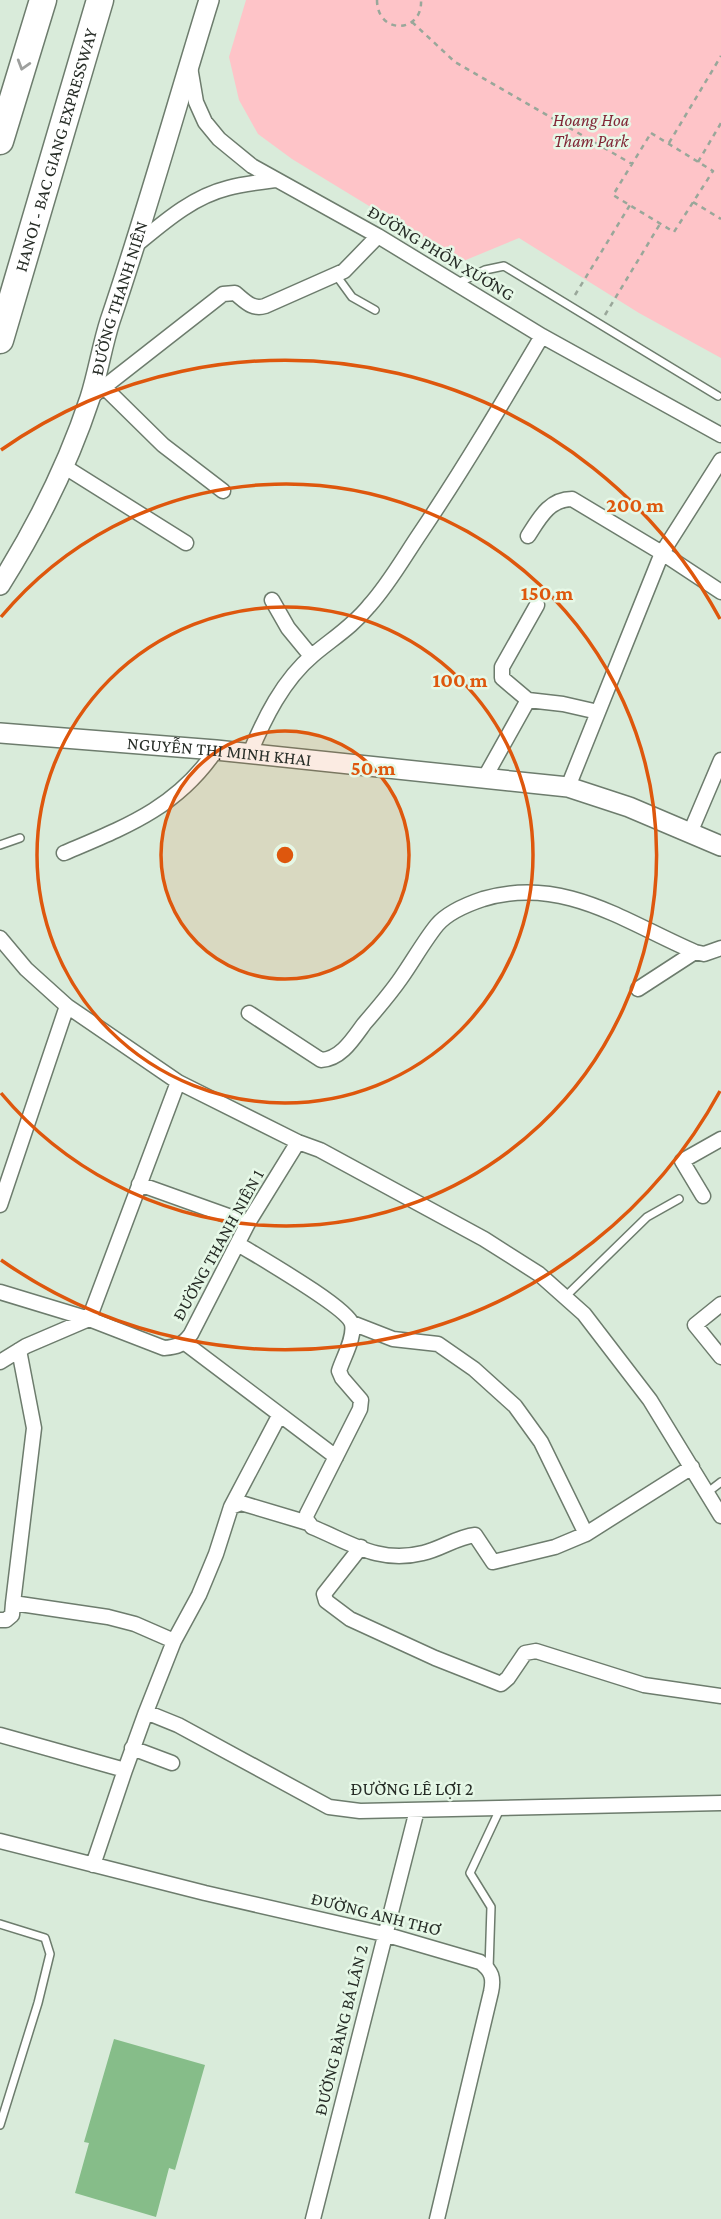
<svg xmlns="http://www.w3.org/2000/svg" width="721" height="2219" font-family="'Crimson Pro',serif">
	<rect width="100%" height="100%" fill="#d9ebda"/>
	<path fill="#fec4c8" d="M246,0h475v358l-82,-45 -120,-75 -58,24 -169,-103 -34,-25 -19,-34 -10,-43z"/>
	<path fill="#86bd89" d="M114,2039l91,26 -30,105 -6,-2 -13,49 -81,-24 14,-50 -5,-1z"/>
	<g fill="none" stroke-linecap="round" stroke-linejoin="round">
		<defs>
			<path id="lane" d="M336,275l16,22 23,13
				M458,283l27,-13 19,-4 214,130
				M0,845l20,-7
				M565,1297l82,-80 32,-18
				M708,1492l13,-10
				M0,1924l45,14 5,16 -12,49 -38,122
				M489,1969l2,-62 -21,-34 30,-64"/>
			<path id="street" d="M190,67l6,35 9,20 14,17 33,27 126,70 164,100 179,99
				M136,245c28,-23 56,-48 92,-57 15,-4 32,-6 48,-8
				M104,387l59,58 60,46
				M90,398l133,-104 12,-1c10,8 17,17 30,13l79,-35 34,-35
				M65,467l121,76
				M528,536c11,-17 21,-37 44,-37l90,54 59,39
				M272,600l16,28 23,28
				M537,605l-35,62v11l26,22 35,4 35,8
				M250,753c14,-34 33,-73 63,-98 19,-16 40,-29 56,-49 20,-22 35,-49 52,-74 43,-64 82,-130 121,-196
				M485,777l43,-77
				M568,787l94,-234 59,-93
				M690,833l31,-73
				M64,853c61,-26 113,-45 152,-103
				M0,938l26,31 41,37 111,76 120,60 22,8 164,89 55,35 45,40 66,86 71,116
				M638,989l57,-37
				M249,1013l72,47c20,-1 32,-21 43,-36 13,-15 26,-30 37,-46 12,-17 23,-37 36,-53 11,-13 31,-21 46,-26 80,-24 142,23 212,53l9,2 17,-6
				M139,1184l109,39
				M703,1196l-21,-35 39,-22
				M0,1205l67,-199
				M238,1244c19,12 109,63 114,80 3,14 -9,34 -13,47l3,7 19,22 -1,9 -53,105 -1,5 6,8c39,16 67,37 111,26 18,-4 34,-16 52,-18l18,27 62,-15 31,-13 106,-67
				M0,1292l89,27 75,29c13,-1 19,-3 27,-14l57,-111 50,-81
				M721,1304l-26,21 26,32
				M352,1323l41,16 45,5 36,25 41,37 26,36 45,92
				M185,1343l151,114
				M0,1362l26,-16 63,-27 89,-237
				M231,1507l48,-91
				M361,1547l-37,47 2,7 24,18 85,39 66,26 7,-6 17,-25 11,-2 108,34 77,11
				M13,1603l21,-175 -15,-78
				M0,1620h6l6,-5 1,-12 95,14 27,7 39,17 -28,71
				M174,1641l25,-46 17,-41 15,-47 10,-4 67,20
				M0,1735l125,35 -32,95
				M132,1748l40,15
				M125,1770l21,-58 32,13 151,82 31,4 361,-8
				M0,1841l205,52 179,41 96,28c12,9 14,16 11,30l-54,227
				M313,2219l104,-409"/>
			<g id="secondary">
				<path id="s1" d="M0,585c37,-59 68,-120 90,-187 8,-25 12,-52 20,-77 36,-106 66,-214 99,-321"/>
				<path id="s2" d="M0,733l216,17 352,37 61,20 92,39"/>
			</g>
			<g id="highway">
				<path d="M0,141l43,-141"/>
				<path id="s3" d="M0,340l100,-340"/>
			</g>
		</defs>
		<use href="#lane" stroke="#6d7c6d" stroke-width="10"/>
		<use href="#street" stroke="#6d7c6d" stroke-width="17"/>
		<use href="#secondary" stroke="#6d7c6d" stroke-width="22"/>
		<use href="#highway" stroke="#6d7c6d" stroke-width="29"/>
		<path stroke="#99a79a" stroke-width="2.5" stroke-dasharray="5 5" stroke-linecap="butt" d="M377,0c0,35 46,34 44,0
			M412,22l43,40 177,102
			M651,133l62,38 -39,61 -61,-37z
			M669,143l52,-87
			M698,162l23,-39
			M693,202l28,17
			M575,295l55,-90
			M605,315l55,-91"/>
		<use href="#lane" stroke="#fff" stroke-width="7"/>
		<use href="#street" stroke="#fff" stroke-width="14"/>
		<use href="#secondary" stroke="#fff" stroke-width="19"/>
		<use href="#highway" stroke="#fff" stroke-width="26"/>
	</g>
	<defs><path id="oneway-chevron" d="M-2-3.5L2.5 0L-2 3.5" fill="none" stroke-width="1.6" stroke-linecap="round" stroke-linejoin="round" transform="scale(1.75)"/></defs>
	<use stroke="#9ea09e" href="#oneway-chevron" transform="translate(23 65) rotate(107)"/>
	<circle cx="285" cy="855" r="124" fill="#de570d" fill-opacity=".12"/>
	<g fill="none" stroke="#de570d" stroke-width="3.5">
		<circle cx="285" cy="855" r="124"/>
		<circle cx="285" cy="855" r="248"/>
		<path d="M1 617A371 371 0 1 1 1 1093"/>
		<path d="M720 1091A495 495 0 0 1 1 1260M1 450A495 495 0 0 1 720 619"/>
	</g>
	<g text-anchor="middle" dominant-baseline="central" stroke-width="5" stroke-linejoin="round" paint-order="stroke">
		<g font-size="18" font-style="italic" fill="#812737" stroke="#e6f8e7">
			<text x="591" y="120">Hoang Hoa<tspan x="591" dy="21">Tham Park</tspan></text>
		</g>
		<g font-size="18" fill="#272d27" stroke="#e6f8e7">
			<text stroke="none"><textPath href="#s3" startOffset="198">HANOI - BAC GIANG EXPRESSWAY</textPath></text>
			<text transform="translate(441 253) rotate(31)">ĐƯỜNG PHỒN XƯƠNG</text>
			<text stroke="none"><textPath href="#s1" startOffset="312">ĐƯỜNG THANH NIÊN</textPath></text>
			<text stroke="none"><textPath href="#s2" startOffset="220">NGUYỄN THỊ MINH KHAI</textPath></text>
			<text transform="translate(218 1245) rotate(-61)">ĐƯỜNG THANH NIÊN 1</text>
			<text x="412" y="1789">ĐƯỜNG LÊ LỢI 2</text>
			<text transform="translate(376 1914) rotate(14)">ĐƯỜNG ANH THƠ</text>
			<text transform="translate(341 2030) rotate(-76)">ĐƯỜNG BÀNG BÁ LÂN 2</text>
		</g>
	</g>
	<circle cx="285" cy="855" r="10" fill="#de570d" stroke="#e6f8e7" stroke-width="3.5"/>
	<g font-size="21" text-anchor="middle" font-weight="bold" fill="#de570d" stroke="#e6f8e7" stroke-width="5" stroke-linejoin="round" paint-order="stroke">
		<text x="635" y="512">200 m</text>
		<text x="547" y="600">150 m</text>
		<text x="460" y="687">100 m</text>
		<text x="373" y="775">50 m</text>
	</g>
</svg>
